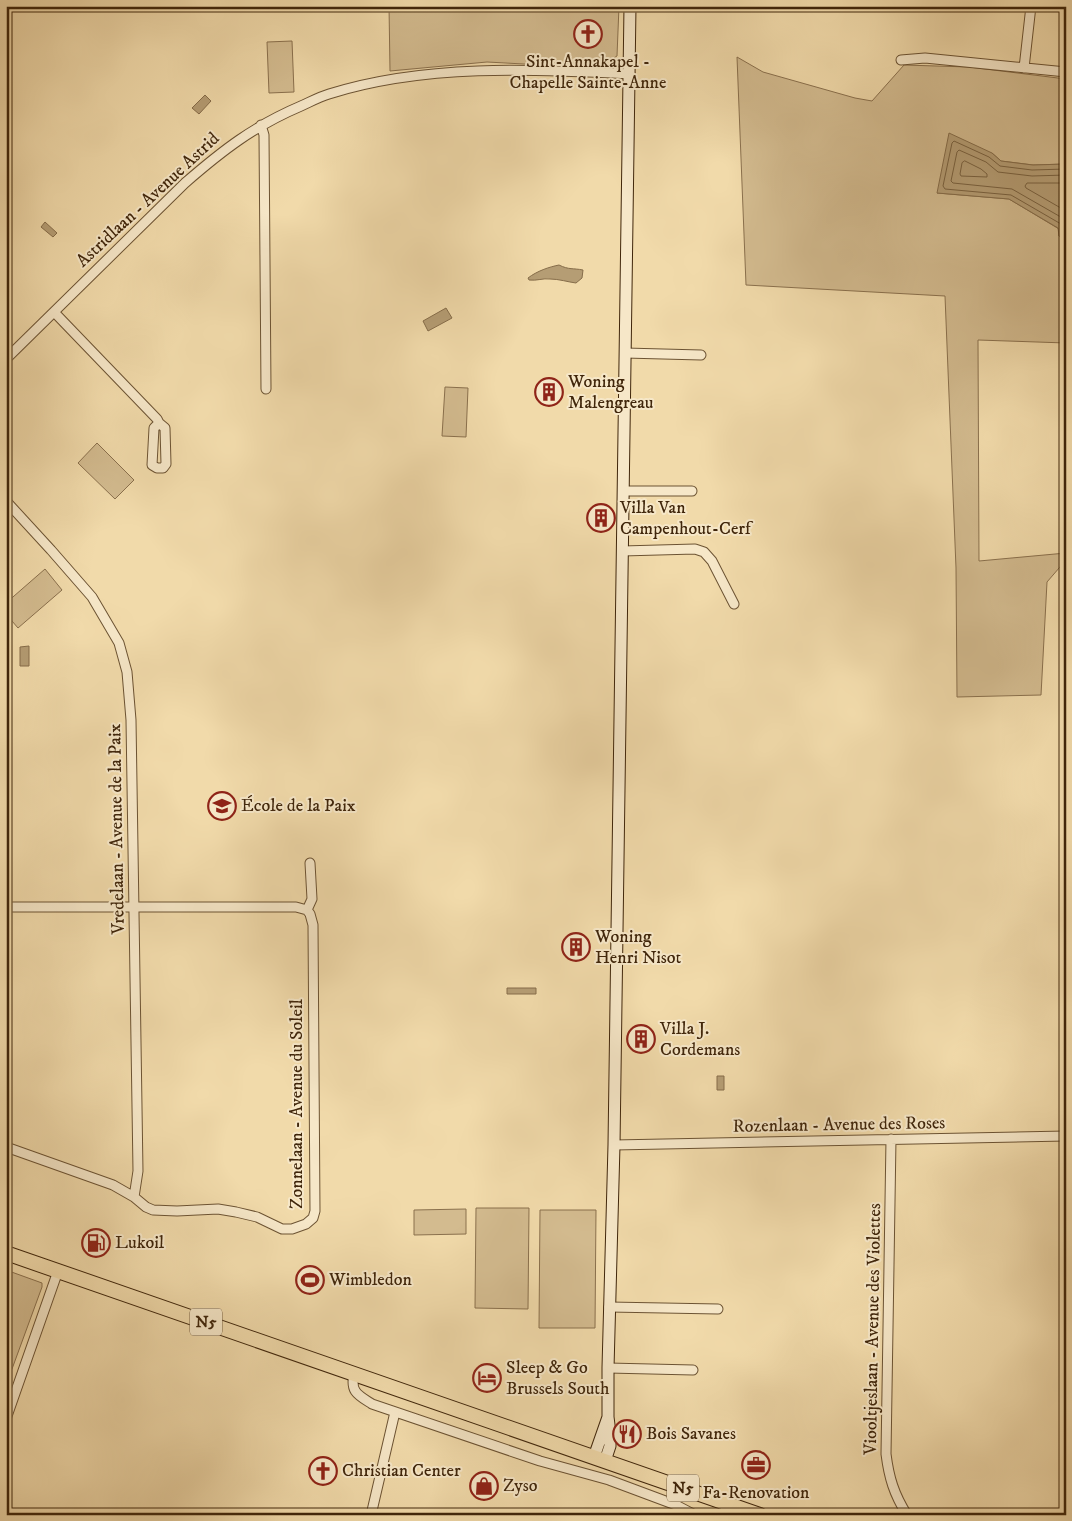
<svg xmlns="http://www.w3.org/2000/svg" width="1072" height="1521" font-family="'IM FELL DW Pica',serif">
	<rect width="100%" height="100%" fill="#f1daaa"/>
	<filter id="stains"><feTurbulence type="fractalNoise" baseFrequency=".004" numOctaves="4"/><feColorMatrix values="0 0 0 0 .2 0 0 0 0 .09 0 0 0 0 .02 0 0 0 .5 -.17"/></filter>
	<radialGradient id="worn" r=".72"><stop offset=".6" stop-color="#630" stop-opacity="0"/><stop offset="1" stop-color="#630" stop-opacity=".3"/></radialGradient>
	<path fill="#d3bb8f" stroke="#8a704d" d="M389,6h230l-2,50 -20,12 -110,-6 -97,9z
		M292,41l2,51 -25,1 -2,-51z
		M737,57l26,15 92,26 17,3 32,-36 65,2 97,12v85l-33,1 -32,-4 -9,-8 -55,40 72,6 50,30v7l7,5v102l-88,-3 1,221 87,-8v7l-19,22 -6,113 -84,2 -1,-129 -11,-272 -199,-11z
		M445,387l23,1 -2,49 -24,-1z
		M97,443l37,37 -19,19 -37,-36z
		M45,569l17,21 -44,38 -12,-14v-11z
		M476,1208h53l-1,101 -53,-1z
		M466,1209v25l-52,1v-25z
		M540,1210h56l-1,118h-56z
		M6,1270l36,13v4l-30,82 -6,8z"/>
	<path fill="#b59d74" stroke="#866d4a" d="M205,95l6,6 -12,13 -7,-6z
		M949,133l43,20 9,8 32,4 33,-1v77l-7,-5 -1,-8 -49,-29 -72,-6z
		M45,222l12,11 -4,4 -12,-10z
		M559,265c10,5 14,3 24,5l-1,8 -6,5c-8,-1 -17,-4 -26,-4 -7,-1 -13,2 -21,1l-1,-2c9,-7 21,-11 31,-13z
		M446,308l6,10 -24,13 -5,-10z
		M29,646v20h-9v-19z
		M507,988h29v6h-29z
		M717,1076h7v14h-7z"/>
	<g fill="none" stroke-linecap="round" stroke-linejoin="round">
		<path stroke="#7a6240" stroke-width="1" d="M965,161l16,8 6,5v3l-26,-1 -1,-2 2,-11z
			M1066,169l-34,1 -32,-4 -11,-9 -35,-16 -2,2 -9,43 2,3 66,6 50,29 5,11
			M1066,175l-34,1 -34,-4 -12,-10 -27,-12 -2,2 -6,29 2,2 59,6 54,31
			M1066,183h-39l-2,3 1,2 40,23"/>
		<defs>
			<path id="street" d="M901,60l24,-2 141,14
				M1024,68l7,-62
				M261,125l3,10 2,254
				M54,312l103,107 2,4 -5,5 -2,37 5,3h6l3,-4 -1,-36 -6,-5
				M625,353l76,2
				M6,359l179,-176c38,-33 69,-57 116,-77 9,-4 18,-9 28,-12 95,-30 202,-25 301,-20
				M623,491h69
				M6,501l45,49 41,47 27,46 8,29 4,48 7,451 -4,26
				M622,551l73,-2 9,3 8,9 22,43
				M6,907h290l11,3
				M891,1139l-5,315c3,24 8,40 21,61
				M614,1145l452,-9
				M6,1147l107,38 21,12 12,10 7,3 24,1 41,-2 18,3 21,5 25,12h10l14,-5 7,-6 2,-7 -2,-286 -3,-11 -3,-4 5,-11 -2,-36
				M609,1307l109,2
				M608,1368l85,2
				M354,1374c-4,18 4,21 18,30l168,57 69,19 67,25 19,10
				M6,1419l52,-148
				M371,1515l24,-103"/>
			<path id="secondary" d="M594,1457l14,-40
				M605,1461l5,-15v-13l-2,-16v-49l6,-223 16,-1139"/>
			<path id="primary" d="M6,1253l754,262"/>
		</defs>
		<use href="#street" stroke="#6c5333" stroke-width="11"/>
		<use href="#secondary" stroke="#40260b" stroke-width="13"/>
		<use href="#primary" stroke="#40260b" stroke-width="16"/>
		<use href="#street" stroke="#f6e7c8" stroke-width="9"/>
		<use href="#secondary" stroke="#f6e7c8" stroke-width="11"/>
		<use href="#primary" stroke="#f1daaa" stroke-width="14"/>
	</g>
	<defs>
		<symbol id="church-ring" viewBox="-11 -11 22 22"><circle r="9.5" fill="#f6e7c8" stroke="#8f2418" stroke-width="1.5"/><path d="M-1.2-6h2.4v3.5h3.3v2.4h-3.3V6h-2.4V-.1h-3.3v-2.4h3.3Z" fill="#8f2418"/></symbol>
		<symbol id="building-ring" viewBox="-11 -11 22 22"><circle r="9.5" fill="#f6e7c8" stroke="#8f2418" stroke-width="1.5"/><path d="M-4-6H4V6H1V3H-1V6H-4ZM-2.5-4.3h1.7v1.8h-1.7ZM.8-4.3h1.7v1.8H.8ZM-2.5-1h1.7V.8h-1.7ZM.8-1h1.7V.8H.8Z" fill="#8f2418"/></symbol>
		<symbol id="school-ring" viewBox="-11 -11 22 22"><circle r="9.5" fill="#f6e7c8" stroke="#8f2418" stroke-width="1.5"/><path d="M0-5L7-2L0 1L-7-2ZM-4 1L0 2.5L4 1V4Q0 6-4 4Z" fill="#8f2418"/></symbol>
		<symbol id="fuel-ring" viewBox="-11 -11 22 22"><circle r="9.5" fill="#f6e7c8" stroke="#8f2418" stroke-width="1.5"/><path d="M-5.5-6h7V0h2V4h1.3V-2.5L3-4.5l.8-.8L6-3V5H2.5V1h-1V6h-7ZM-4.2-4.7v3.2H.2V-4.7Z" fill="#8f2418"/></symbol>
		<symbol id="stadium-ring" viewBox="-11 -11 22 22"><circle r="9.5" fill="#f6e7c8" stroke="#8f2418" stroke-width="1.5"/><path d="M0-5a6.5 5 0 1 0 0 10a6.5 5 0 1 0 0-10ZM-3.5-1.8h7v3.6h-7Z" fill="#8f2418"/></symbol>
		<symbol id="hotel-ring" viewBox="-11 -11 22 22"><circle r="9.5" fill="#f6e7c8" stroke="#8f2418" stroke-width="1.5"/><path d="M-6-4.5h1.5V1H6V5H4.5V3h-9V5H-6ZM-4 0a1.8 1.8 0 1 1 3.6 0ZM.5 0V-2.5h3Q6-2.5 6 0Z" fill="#8f2418"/></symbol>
		<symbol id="restaurant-ring" viewBox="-11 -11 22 22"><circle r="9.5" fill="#f6e7c8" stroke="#8f2418" stroke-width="1.5"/><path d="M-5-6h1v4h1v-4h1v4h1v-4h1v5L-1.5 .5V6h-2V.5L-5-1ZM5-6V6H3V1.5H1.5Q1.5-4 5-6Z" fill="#8f2418"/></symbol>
		<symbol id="office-ring" viewBox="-11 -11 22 22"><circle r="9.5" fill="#f6e7c8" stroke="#8f2418" stroke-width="1.5"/><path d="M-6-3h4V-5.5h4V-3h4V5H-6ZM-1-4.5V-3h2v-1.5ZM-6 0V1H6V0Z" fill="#8f2418"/></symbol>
		<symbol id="shop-ring" viewBox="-11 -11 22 22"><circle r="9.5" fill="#f6e7c8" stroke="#8f2418" stroke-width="1.5"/><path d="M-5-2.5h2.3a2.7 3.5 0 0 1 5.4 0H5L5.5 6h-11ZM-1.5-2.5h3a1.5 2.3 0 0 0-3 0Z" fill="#8f2418"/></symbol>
	</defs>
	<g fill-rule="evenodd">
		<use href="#church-ring" x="572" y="18" width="32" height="32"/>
		<use href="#building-ring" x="533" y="376" width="32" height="32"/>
		<use href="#building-ring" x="585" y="502" width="32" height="32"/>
		<use href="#school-ring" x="206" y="790" width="32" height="32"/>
		<use href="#building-ring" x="560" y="931" width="32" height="32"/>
		<use href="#building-ring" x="625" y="1023" width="32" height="32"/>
		<use href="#fuel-ring" x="80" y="1227" width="32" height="32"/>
		<use href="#stadium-ring" x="294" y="1264" width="32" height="32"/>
		<use href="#hotel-ring" x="471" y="1362" width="32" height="32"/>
		<use href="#restaurant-ring" x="611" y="1418" width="32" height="32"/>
		<use href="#office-ring" x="740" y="1449" width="32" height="32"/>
		<use href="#church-ring" x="307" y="1455" width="32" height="32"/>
		<use href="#shop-ring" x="468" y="1470" width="32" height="32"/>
	</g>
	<g text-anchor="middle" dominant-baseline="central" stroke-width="4" stroke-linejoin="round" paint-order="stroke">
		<g fill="#f6e7c8" stroke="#776044" stroke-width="1">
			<rect x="190" y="1308.5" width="32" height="27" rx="4"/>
			<rect x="667" y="1474.5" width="32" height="27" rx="4"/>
		</g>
		<g font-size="16" font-weight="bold" fill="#40260b">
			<text x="206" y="1322">N5</text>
			<text x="683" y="1488">N5</text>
		</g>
		<g font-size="18" fill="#40260b" stroke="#f6e7c8" text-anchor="start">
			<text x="588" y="62" text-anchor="middle">Sint-Annakapel -<tspan x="588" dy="21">Chapelle Sainte-Anne</tspan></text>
			<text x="568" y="382">Woning<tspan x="568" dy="21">Malengreau</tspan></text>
			<text x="620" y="508">Villa Van<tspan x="620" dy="21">Campenhout-Cerf</tspan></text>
			<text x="241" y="806">École de la Paix</text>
			<text x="595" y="937">Woning<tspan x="595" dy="21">Henri Nisot</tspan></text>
			<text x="660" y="1029">Villa J.<tspan x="660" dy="21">Cordemans</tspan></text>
			<text x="115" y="1243">Lukoil</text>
			<text x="329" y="1280">Wimbledon</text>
			<text x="506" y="1368">Sleep &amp; Go<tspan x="506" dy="21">Brussels South</tspan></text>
			<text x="646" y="1434">Bois Savanes</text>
			<text x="342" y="1471">Christian Center</text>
			<text x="503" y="1486">Zyso</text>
			<text x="756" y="1493" text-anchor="middle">Fa-Renovation</text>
		</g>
		<g font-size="18" fill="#40260b" stroke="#f6e7c8">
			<text transform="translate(148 200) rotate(-43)">Astridlaan - Avenue Astrid</text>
			<text transform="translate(117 829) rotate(-91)">Vredelaan - Avenue de la Paix</text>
			<text transform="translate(297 1104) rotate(-90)">Zonnelaan - Avenue du Soleil</text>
			<text transform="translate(839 1125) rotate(-1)">Rozenlaan - Avenue des Roses</text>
			<text transform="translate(873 1329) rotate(-89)">Viooltjeslaan - Avenue des Violettes</text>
		</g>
	</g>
	<rect width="1072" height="1521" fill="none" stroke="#f1daaa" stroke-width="25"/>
	<rect x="8" y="8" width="1057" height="1506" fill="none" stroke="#40260b" stroke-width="2.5"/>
	<rect x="12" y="12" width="1047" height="1496" fill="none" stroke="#40260b"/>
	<rect width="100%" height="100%" filter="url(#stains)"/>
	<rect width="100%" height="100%" fill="url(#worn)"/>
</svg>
